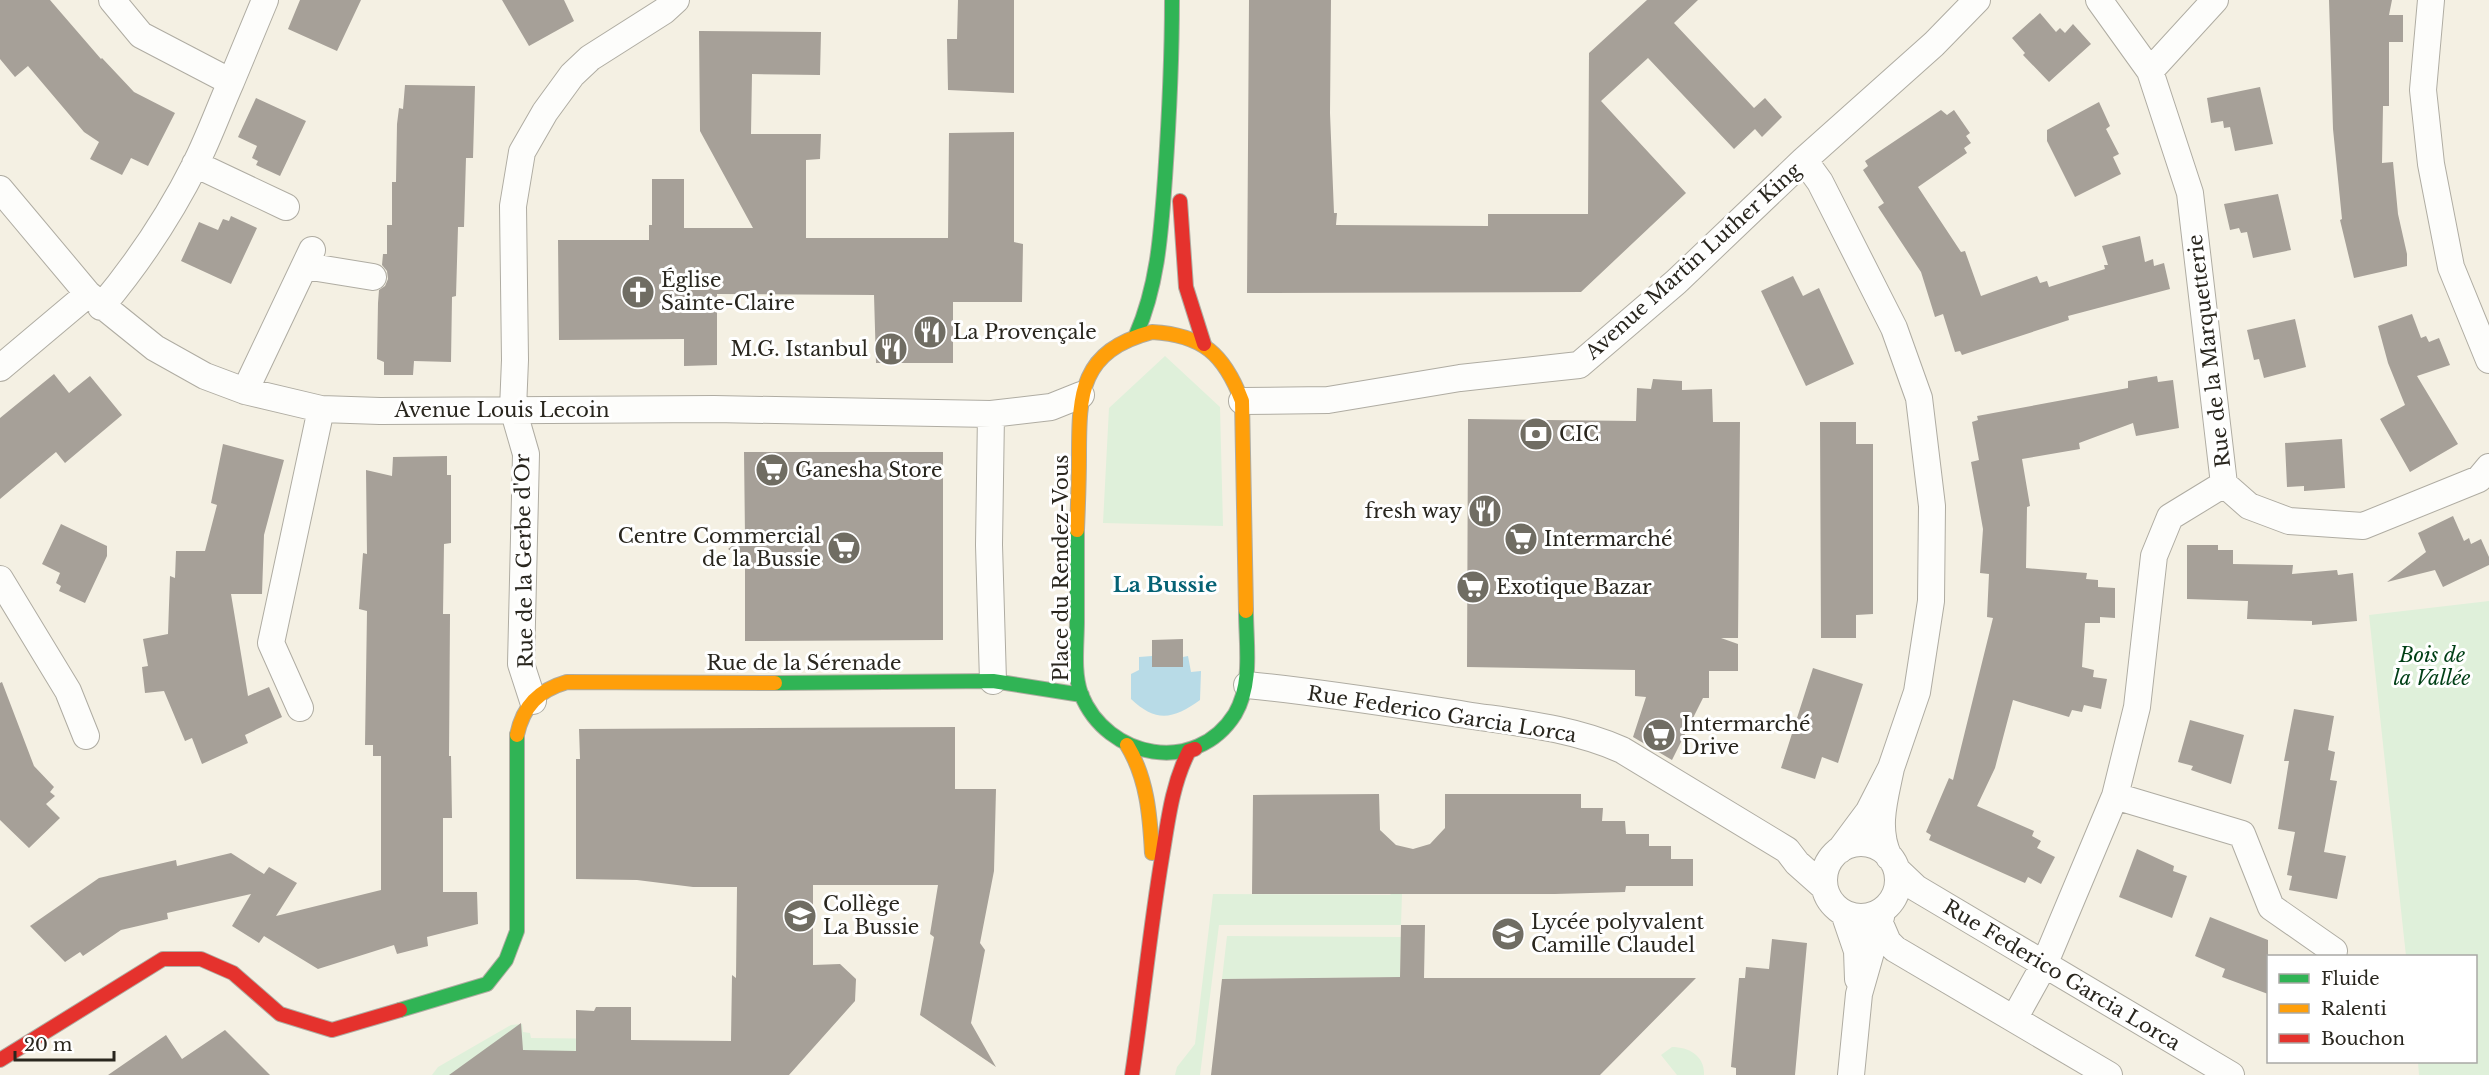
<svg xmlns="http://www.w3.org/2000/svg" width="2489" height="1075" font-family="'Libre Baskerville',serif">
	<rect width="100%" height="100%" fill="#f4f0e3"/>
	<path fill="#dff0da" d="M1165,356l55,51 3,119 -120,-3 6,-115z
		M2489,601v474h-70l-1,-13h58v-106h-70l-37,-341z
		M1392,893h10l-1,32h-182l-19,150h-25l2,-8 18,-23 18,-150 177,1z
		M1227,936l174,1 -1,40 -178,2z
		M522,1024l1,8 7,1 1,5 94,1v36h-193l6,-8 73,-42z
		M1672,1047c17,0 33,9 32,28h-27l-16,-20z"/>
	<path fill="#b8dbe7" d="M1152,656v10l31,1v-10l5,-1 3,16 10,-1 -1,29c-26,19 -44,23 -69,-1v-25l8,-4v-13z"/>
	<path fill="#a6a098" d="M0,0h50l51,59 1,-1 32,34 41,21 -27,53 -17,-8 -9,17 -32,-16 9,-17 -15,-10 -56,-66 -13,11 -15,-18z
		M300,0h61l-24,51 -49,-22z
		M502,0h62l10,21 -45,25z
		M958,0h56v93l-66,-3 -1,-51h10z
		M1249,0h82l-1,113 4,100h3l-1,12 152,1v-12h100l1,-161 58,-53h51l-24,23 80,85 11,-10 17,19 -20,20 -7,-8 -21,20 -86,-91 -47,43 85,92 -105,99 -334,1z
		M2329,0h63l-3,15h14v27h-14v64h-6l-1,57 11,-1 5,52 9,40v12l-53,12 -14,-58 2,-1 -9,-90z
		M2040,13l16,19 4,-4 5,5 8,-9 18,20 -42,38 -26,-27 2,-2 -13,-15z
		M699,31l122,1 -1,43 -68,-1 -1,60h70l-1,25 -14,1v78h142l1,-105 65,-1v110l9,2 -1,58h-69v61h-77l-2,-68 -157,-1v71l-33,1v-27l-125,1 -1,-100h91v-15h3v-46h32v49h69l-53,-97z
		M405,85l70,1 -2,72h-7l-2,69h-6l-2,69 -4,1 -1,65 -37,-1 -1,14h-29v-13l-7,-3 1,-56 1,-13 6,-4 3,-7 -1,-8 -5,-6 1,-11h4v-29h5v-43h4l1,-58 2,-16 4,1z
		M2260,87l13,57 -38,7 -5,-24 -6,1 -1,-7 -12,2 -4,-25z
		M256,98l50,23 -26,55 -24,-11 2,-4 -6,-3 5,-12 -19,-9z
		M2099,102l11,24 -4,3 13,25 -6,3 8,17 -46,23 -28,-56v-11z
		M1941,110l6,5 7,-5 16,23 -4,3 5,7 -7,5 3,5 -49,34 43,65 4,-1 16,45 56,-20 3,7 7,-2 2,6 56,-18 -1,-4h4l-6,-19 38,-10 5,26 8,-3 1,7 10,-3 6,26 -102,27 1,4 -107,35 -2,-4 -5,1 -12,-38 -8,3 -14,-45 -43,-65 6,-4 -21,-33 5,-4 -3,-5z
		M2278,194l13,56 -38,8 -6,-26 -6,1 -2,-5 -9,2 -6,-26z
		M231,216l26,12 -26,56 -50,-23 18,-39 19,8 5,-11 6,2z
		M1793,276l10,20 16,-8 35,76 -48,22 -45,-95z
		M2412,314l9,24 5,-2 3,6 10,-4 11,27 -33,11 41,68 -48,28 -30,-53 25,-14 -17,-42 -10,-37z
		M2295,319l11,48 -42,11 -5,-19 -5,1 -7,-30z
		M54,374l15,19 21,-17 32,39 -57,48 -9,-11 -56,47v-81z
		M2157,376l1,6 15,-2 6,48 -43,8 -3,-13 -54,20 1,6 -58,10 8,47 -3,1 -1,61 61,5 -1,6 12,1v7l17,1v30l-15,-1v6h-15l-3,44 12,3 -1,7 14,2 -6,30 -17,-4 -2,7 -10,-2 -3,7 -56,-17 -18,68 -18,38 57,25 -2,5 9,5 -4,7 18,9 -14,27 -13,-7 -3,6 -96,-43 2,-5 -5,-3 23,-54 4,2 40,-162 -6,-1 2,-43 -9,-1 3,-44 -12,-67 8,-2 -7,-38 6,-2 -1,-4 151,-28v-7z
		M1653,379l29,2v9l30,-1 1,33h27l-2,216h-17l17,6v27h-29v27h-6l-31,62 -39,-23 13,-40 -11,-1v-26l-168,-3 1,-248 168,2 1,-33 14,1z
		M1820,422h36v22h17v170l-17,1v23h-35z
		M2342,439l3,49 -41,3v-5l-17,1 -2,-44z
		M223,444l61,16 -20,75 -2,59h-31l17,102 21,-9 13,30 -37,18 3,8 -46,21 -10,-26 -7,3 -21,-50 -19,2 -3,-26 6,-1 -5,-27 25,-5 2,-58 5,2 1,-27h29l12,-46 -6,-2z
		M744,452h199v188l-198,1v-81l-17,-11 17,-13z
		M447,456v19h4v68l-7,1 -1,70h7l-1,142h2l1,62h-9v74h34l1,32 -51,13 1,9 -31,8 -3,-9 -76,24 -54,-33 -5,7 -27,-17 19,-32 -84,19 1,6 -47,11 -38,26 -3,-4 -15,10 -35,-36 69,-48 77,-18 1,6 54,-13 33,21 5,-7 28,16 -21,33 105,-26v-134h-8v-11h-8l2,-134 -8,-2 4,-56 4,1 -1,-84 26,6 1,-19z
		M2453,516l11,25 5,-3 2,6 10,-5 8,18v8l-46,22 -8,-17 -48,12 39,-30 -8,-19z
		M61,524l46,22v10l-22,47 -26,-12 2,-5 -5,-3 4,-10 -18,-9z
		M2187,545h31v5h15v14l60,1 -1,9 45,-4 1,5 15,-2 4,48 -45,4v-4l-65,-2 1,-18 -61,-2z
		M1183,639v28h-31v-27z
		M1813,668l50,16 -25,79 -16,-6 -7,22 -34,-11z
		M2,682l32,84 20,21 -4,5 5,4 -9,8 14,14 -31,30 -29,-28v-137z
		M2294,709l40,7 -6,34 7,2 -5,28 7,1 -13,71 22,4 -9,43 -48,-9 3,-14 -5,-1 8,-43 -17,-3 11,-68h-5z
		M2190,720l54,15 -13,49 -40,-14 2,-4 -15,-4z
		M955,727v62h41l-2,82 -14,72 5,7 -14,73 25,44 -76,-52 14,-78 -4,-3 8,-49h-125v80l27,-1 16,15 -1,22 -66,74h-340l72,-52 2,27 53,1v-41l18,1 2,-4h35v33l100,1 1,-66 4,3 1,-91h-44l-56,-7 -61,-1v-120h4l-1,-30z
		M1379,794l1,36 16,15 17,4 17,-5 15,-16v-34h136v14h22l-1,13h23l1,13h23v12h22v13h22v27h-67l-1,6 -70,2h-303l1,-99z
		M2137,849l37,17 -1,5 14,5 -15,42 -53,-21z
		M2210,917l58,23v54l-46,-17 3,-8 -30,-13z
		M1401,925h24l-1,53h272l-96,97h-389l11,-96 178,-2z
		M1772,939l35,4 -12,132h-59v-7l-5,-1 8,-89h6l1,-11 23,2z
		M225,1030l45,45h-162l58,-40 16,24z"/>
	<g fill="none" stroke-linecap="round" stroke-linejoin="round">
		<defs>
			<path id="street" d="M112,0l29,35 90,47 34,-82
				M2431,0l-8,90 8,74 20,103 38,93
				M2150,71l65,-71
				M1804,160l16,22 74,146 25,70 13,108 -1,95 -14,91 -26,76
				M195,164l91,43
				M0,189l88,105 67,54 50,28 40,15 76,18 59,2 334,-2 277,5 60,-7 30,-12
				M305,266l68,11
				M101,307c36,-43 70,-94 95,-144 13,-26 23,-54 35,-81
				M0,368l88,-74
				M245,391l67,-141
				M1242,401l86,-1 132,-22 119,-13 97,-83 128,-122 130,-116 43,-44
				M991,414l-2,131 4,136
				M2224,484l25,22 40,15 74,5 116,-47 10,-12
				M0,579l68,112 18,45
				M1247,685c73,7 146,19 219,30 53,8 107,13 156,35l165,100 10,13 27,24
				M533,701l-12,-37 5,-210 -13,-45 2,-49 -2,-154 9,-54 23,-40 27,-37 18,-17 74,-47 12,-11
				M300,708l-29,-65 50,-234
				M2115,796l127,38 29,73 63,44
				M1824 880a37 37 0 1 1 74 0a37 37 0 1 1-74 0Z
				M1840,850l29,-39 22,-43c-6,30 -16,60 -2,89
				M1897,870l19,18 315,187
				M1844,913l13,38 1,28
				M1876,914l12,28 7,7 214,126
				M2014,1019l30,-54 71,-169 22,-89 17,-151 16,-39 54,-33 -34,-291 -40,-122 -51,-71
				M1851,1075l8,-81 22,-77"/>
			<path id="fast" d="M1136,335c22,-50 25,-103 29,-157 4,-59 7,-118 7,-178
				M1077,530c0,30 0,61 0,91 0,24 -4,51 4,73 26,65 115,82 154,20 18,-31 11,-69 11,-103
				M775,683l218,-2 89,14
				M400,1010l87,-26 19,-24 11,-29v-196"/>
			<path id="slow" d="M1152,332c51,3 72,22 90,69l4,210
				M1077,530c1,-25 2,-49 2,-74 0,-63 1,-105 73,-124
				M517,735c6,-29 22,-45 50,-53l208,1
				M1127,745c20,33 23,70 25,108"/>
			<path id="jam" d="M1180,201l6,86 18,57
				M0,1060l163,-101h38l32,14 47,41 52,16 68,-20
				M1132,1075c11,-73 18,-146 30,-218 6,-36 10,-73 27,-106l6,-2"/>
		</defs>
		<use href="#street" stroke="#afaca2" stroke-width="28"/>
		<use href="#fast" stroke="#afaca2" stroke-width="16"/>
		<use href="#slow" stroke="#afaca2" stroke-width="16"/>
		<use href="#jam" stroke="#afaca2" stroke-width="16"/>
		<use href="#street" stroke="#fdfdfb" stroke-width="26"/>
		<use href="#fast" stroke="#30b455" stroke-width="14"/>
		<use href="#slow" stroke="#ff9f0a" stroke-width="14"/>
		<use href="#jam" stroke="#e5322d" stroke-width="14"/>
	</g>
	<defs>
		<symbol id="church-disc" viewBox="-11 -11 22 22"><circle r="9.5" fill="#706d63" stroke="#fff"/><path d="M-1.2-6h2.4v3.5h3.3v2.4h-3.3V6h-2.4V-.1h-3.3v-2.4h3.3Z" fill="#fff"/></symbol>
		<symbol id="restaurant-disc" viewBox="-11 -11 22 22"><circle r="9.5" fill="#706d63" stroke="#fff"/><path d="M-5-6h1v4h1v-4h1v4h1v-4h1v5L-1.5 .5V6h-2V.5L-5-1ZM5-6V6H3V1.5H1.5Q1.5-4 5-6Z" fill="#fff"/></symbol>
		<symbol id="bank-disc" viewBox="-11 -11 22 22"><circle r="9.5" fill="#706d63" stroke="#fff"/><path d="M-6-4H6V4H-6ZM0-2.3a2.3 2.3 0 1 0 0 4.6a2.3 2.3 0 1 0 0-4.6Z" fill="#fff"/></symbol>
		<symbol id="supermarket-disc" viewBox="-11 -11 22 22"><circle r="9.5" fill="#706d63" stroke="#fff"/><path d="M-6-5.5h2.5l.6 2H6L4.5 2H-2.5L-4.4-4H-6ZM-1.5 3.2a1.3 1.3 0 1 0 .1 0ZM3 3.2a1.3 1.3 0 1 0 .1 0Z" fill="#fff"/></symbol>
		<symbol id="school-disc" viewBox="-11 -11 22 22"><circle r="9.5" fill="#706d63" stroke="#fff"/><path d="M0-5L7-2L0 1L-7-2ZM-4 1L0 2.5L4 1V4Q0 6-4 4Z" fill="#fff"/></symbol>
	</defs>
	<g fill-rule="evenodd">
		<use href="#church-disc" x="619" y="273" width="38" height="38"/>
		<use href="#restaurant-disc" x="911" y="313" width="38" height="38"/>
		<use href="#restaurant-disc" x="872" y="330" width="38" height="38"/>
		<use href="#bank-disc" x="1517" y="415" width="38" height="38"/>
		<use href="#supermarket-disc" x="753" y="451" width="38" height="38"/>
		<use href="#restaurant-disc" x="1466" y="492" width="38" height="38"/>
		<use href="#supermarket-disc" x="1502" y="520" width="38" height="38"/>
		<use href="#supermarket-disc" x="825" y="529" width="38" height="38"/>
		<use href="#supermarket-disc" x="1454" y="568" width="38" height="38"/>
		<use href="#supermarket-disc" x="1640" y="716" width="38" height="38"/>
		<use href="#school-disc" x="781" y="897" width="38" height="38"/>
		<use href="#school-disc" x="1489" y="915" width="38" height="38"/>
	</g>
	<g text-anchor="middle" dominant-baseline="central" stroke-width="6" stroke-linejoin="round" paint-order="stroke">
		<g font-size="20" fill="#29261e" stroke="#fff">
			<text transform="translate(1693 261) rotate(-42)">Avenue Martin Luther King</text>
			<text transform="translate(2209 351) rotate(-97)">Rue de la Marquetterie</text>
			<text x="502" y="410">Avenue Louis Lecoin</text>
			<text transform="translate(524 561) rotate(-91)">Rue de la Gerbe d'Or</text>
			<text transform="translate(1061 568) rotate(-90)">Place du Rendez-Vous</text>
			<text x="804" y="663">Rue de la Sérenade</text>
			<text transform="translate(1442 714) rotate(9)">Rue Federico Garcia Lorca</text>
			<text transform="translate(2062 975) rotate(31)">Rue Federico Garcia Lorca</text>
		</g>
		<g font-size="20" fill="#29261e" stroke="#fff" text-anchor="start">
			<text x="661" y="280">Église<tspan x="661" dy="23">Sainte-Claire</tspan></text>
			<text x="953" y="332">La Provençale</text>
			<text x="868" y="349" text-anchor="end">M.G. Istanbul</text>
			<text x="1559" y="434">CIC</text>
			<text x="795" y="470">Ganesha Store</text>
			<text x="1462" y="511" text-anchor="end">fresh way</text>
			<text x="821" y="536" text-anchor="end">Centre Commercial<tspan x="821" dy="23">de la Bussie</tspan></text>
			<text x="1544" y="539">Intermarché</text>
			<text x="1496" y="587">Exotique Bazar</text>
			<text x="1682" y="724">Intermarché<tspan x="1682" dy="23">Drive</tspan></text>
			<text x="823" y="904">Collège<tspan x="823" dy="23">La Bussie</tspan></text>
			<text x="1531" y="922">Lycée polyvalent<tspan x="1531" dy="23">Camille Claudel</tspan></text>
		</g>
		<g font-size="20" font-style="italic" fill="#003f16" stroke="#fff">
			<text x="2432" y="655">Bois de<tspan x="2432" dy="23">la Vallée</tspan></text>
		</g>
		<g font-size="21" font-weight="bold" fill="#056274" stroke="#fff">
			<text x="1165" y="585">La Bussie</text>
		</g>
	</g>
	<rect x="2267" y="955" width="210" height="108" fill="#ffffff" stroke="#a9a8a5" stroke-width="1.5"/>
	<rect x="2279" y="974" width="30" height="9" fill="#30b455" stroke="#a9a8a5" stroke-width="1.5"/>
	<text x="2321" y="985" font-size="18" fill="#29261e">Fluide</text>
	<rect x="2279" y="1004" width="30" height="9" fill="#ff9f0a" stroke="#a9a8a5" stroke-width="1.5"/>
	<text x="2321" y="1015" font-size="18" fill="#29261e">Ralenti</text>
	<rect x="2279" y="1034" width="30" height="9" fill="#e5322d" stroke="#a9a8a5" stroke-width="1.5"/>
	<text x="2321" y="1045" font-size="18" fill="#29261e">Bouchon</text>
	<path d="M15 1051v9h99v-9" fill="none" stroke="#29261e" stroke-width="3"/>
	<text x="24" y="1051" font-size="18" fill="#29261e" stroke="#ffffff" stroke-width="4.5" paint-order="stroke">20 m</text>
</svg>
